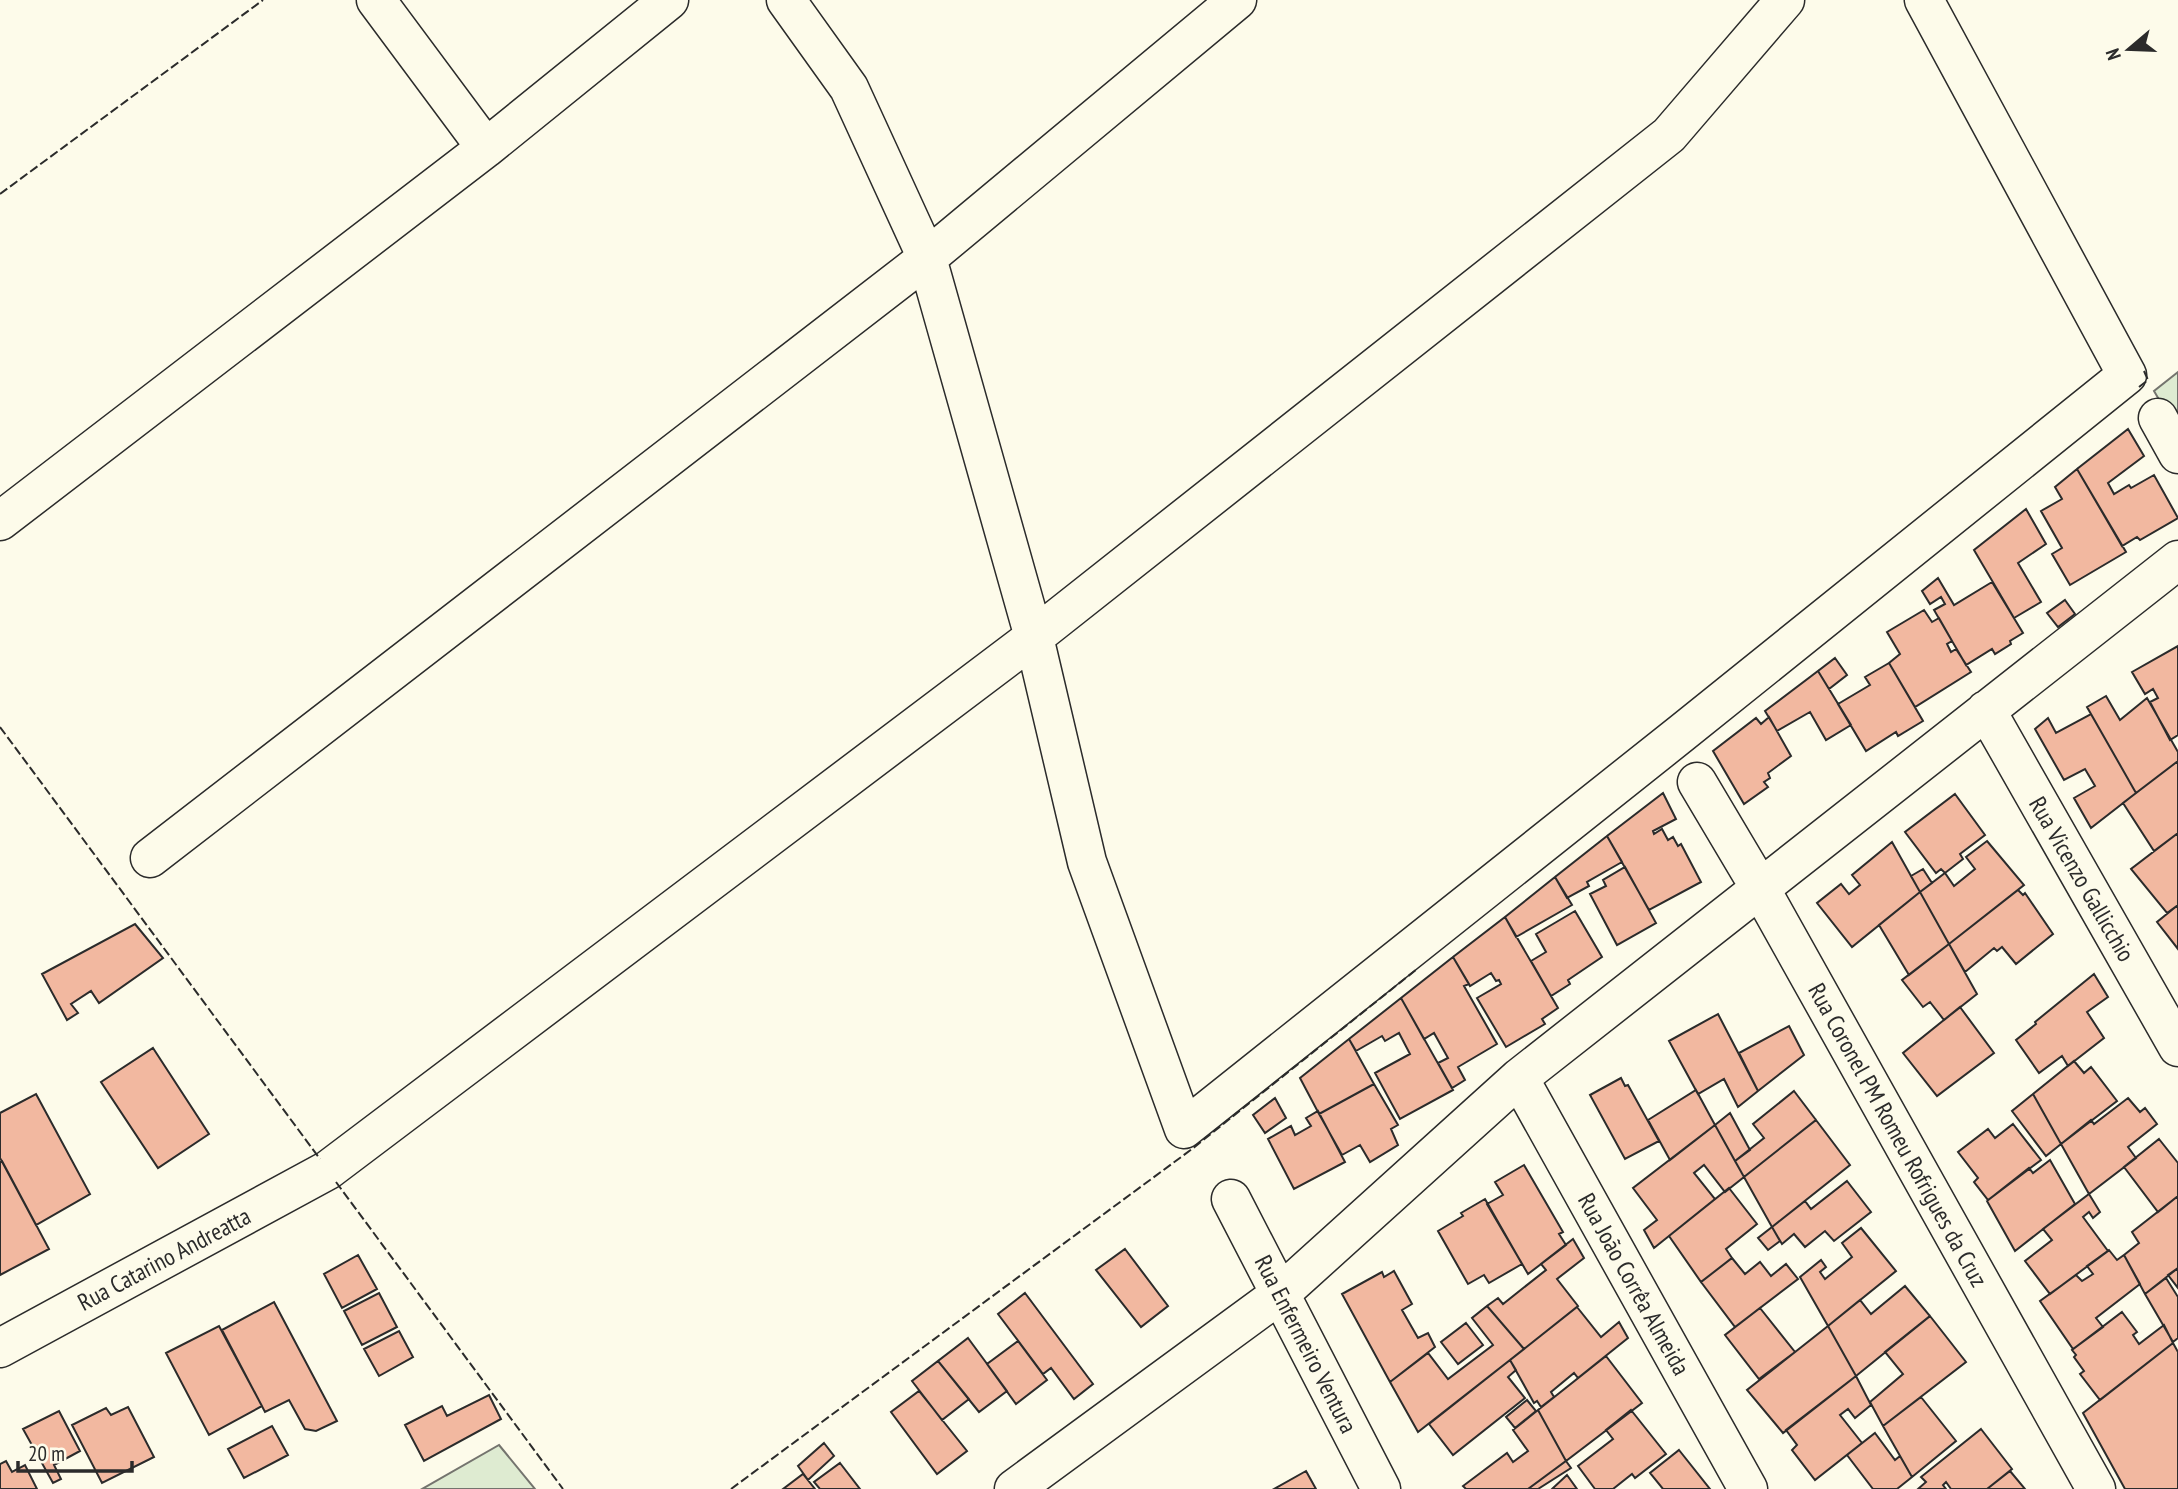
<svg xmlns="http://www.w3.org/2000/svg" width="2178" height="1489" font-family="'PT Sans Narrow',sans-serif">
	<rect width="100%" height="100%" fill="#fdfbea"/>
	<path fill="#deebd1" stroke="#74746e" stroke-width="2" d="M2178,372v60l-24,-41z
		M499,1445l36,44h-113z"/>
	<path fill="#f2b8a0" stroke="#2b2b2b" stroke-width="2" d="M2128,429l16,27 -36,27 6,11 15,-9 2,3 23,-13 24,43 -38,22 -3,-3 -15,9 -45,-77z
		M2077,469l49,83 -56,33 -18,-31 10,-6 -21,-37 21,-12 -7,-12z
		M2026,509l20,35 -28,19 23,39 -27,16 -40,-68z
		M1938,578l16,27 38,-23 31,51 -13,8 1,3 -16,10 -3,-5 -26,16 -32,-55 11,-6 -4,-7 -11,7 -8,-13z
		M2065,600l10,14 -17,13 -11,-14z
		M1924,610l8,12 7,-4 13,23 -5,3 4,8 5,-3 15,23 -56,35 -26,-44 11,-9 -13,-22z
		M2178,646v89l-8,5 -20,-38 8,-4 -5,-9 -8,5 -13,-22z
		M1835,658l12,17 -18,14 -11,-18z
		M1889,663l34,58 -25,15 -2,-4 -30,19 -28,-47 32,-19 -5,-8z
		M1818,671l33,54 -25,15 -16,-28 -33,19 -12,-20z
		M2106,696l14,24 27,-22 31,54v9l-42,32 -49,-86z
		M2091,714l45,79 -45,35 -17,-30 21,-12 -10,-17 -21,11 -29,-51 13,-11 8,15z
		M1769,717l22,39 -23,17 2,5 -6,4 4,5 -24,17 -31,-53 43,-33 5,6z
		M2178,761v72l-24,18 -31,-48z
		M1663,793l13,26 -23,12 1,3 8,-5 6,11 5,-3 5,9 3,-2 20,38 -52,28 -42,-74z
		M1955,794l30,41 -25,19 3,5 -18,14 -4,-4 -5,4 -31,-41z
		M2178,833v72l-11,8 -36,-44z
		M1607,836l15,26 -35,20 2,4 -22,12 -12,-21z
		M1987,841l37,44 -75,59 -29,-52 25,-19 9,13 21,-17 -9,-12z
		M1892,842l28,50 -68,55 -35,-44 24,-19 8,10 11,-9 -8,-10z
		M1625,867l31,56 -39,22 -27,-51 16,-8 -3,-6z
		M1923,869l9,14 -12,9 -9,-16z
		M1555,877l17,28 -56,32 -11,-20z
		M2018,890l5,5 2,-2 28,41 -37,30 -14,-17 -5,4 -3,-3 -29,24 -16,-28z
		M1920,892l29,52 -40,31 -30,-50z
		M2178,905v44l-21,-27z
		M1575,911l27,46 -34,23 2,4 -19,12 -20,-35 15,-9 -10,-18z
		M1505,917l53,91 -16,11 3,5 -39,23 -29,-49 24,-14 -2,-4 -3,1 -5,-8 -21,13 -17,-29z
		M135,924l28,34 -64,45 -8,-12 -20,13 7,9 -11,7 -25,-46z
		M1949,944l28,50 -33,26 -14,-18 -7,5 -21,-27z
		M1453,957l16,27 -5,2 33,58 -39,23 7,13 -13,8 -14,-25 10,-5 -14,-25 -10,6 -23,-41z
		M2094,974l14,23 -21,15 17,26 -36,28 -6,-10 -23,17 -23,-33 20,-16 -1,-2z
		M1401,998l52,92 -53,29 -25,-46 35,-19 -11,-21 -14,8 -3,-5 -26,15 -7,-12z
		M1960,1007l34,46 -57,43 -34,-43z
		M1718,1014l40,77 -20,16 -14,-28 -26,15 -29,-53z
		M1789,1026l15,29 -46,36 -19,-38z
		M1349,1039l25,45 -55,30 -19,-36z
		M153,1048l56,86 -51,34 -57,-86z
		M2074,1061l10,12 7,-6 26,34 -56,43 -28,-50z
		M1621,1078l4,8 3,-1 31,56 -34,18 -35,-64z
		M1374,1084l24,41 -7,4 7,16 -28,17 -10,-17 -18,10 -23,-41z
		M1696,1090l19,35 -45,35 -22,-40z
		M1794,1091l22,29 -72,57 -9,-16 29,-23 -11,-14z
		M36,1094l54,100 -54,31 -36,-67v-45z
		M2033,1094l28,50 -15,12 -34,-45z
		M1275,1098l11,20 -21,15 -12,-18z
		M2128,1098l12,14 5,-4 12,16 -29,23 8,11 -47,36 -28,-50 30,-24 3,4z
		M1318,1111l27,51 -51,27 -26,-50 23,-13 4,9 16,-9 -5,-8z
		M1730,1113l20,37 -15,11 -20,-36z
		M1816,1120l34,45 -78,62 -28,-50z
		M2013,1124l28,36 -53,40 -14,-18 4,-4 -20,-26 30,-23 7,9z
		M1715,1125l29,52 -19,15 -21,-27 -10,8 21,26 -61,49 -10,-18 13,-10 -24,-32z
		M2159,1139l19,24v33l-20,16 -34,-45z
		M2050,1160l25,44 -60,47 -28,-50 42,-33 4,5z
		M2,1161l47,88 -49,26v-113z
		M1524,1165l39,67 -4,2 7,11 -38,29 -41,-70 16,-9 -8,-13z
		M1847,1181l24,31 -37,29 -9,-10 -20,16 -11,-13 -12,10 -10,-17 33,-26 6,8z
		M1729,1188l28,36 -31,25 6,9 -31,24 -32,-46z
		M2089,1194l11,18 -7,6 -4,-6 -6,5 25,34 -58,43 -25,-33 27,-21 -9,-11z
		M2178,1196v72l-33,26 -21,-39 15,-12 -7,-11z
		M1485,1199l37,65 -33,19 -5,-8 -16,9 -30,-53 25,-15 -2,-3z
		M1772,1227l8,14 -12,9 -10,-12z
		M1861,1228l35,43 -68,55 -28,-49 21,-17 5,7 -6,5 5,7 27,-22 -10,-14z
		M1573,1239l11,19 -27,21 21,27 -54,43 -37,-43 11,-8 5,6 43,-34 -5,-6z
		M1125,1249l43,57 -27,21 -45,-57z
		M2109,1250l8,10 7,-5 16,29 -44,34 7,9 -30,22 -33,-48 36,-26 6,6 11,-7 -6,-8z
		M358,1255l19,34 -35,19 -18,-34z
		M1732,1258l13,16 15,-12 11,14 15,-12 12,15 -63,48 -34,-45z
		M2178,1268v20l-10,-13z
		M1394,1271l18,33 -10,6 16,28 10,-5 7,14 -45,35 -48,-88 40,-22 2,5z
		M2166,1278l12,19v41l-5,4 -28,-48z
		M1905,1286l25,30 -74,60 -28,-50 32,-26 11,14z
		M379,1293l18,34 -35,18 -18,-34z
		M1025,1293l68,91 -19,15 -23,-31 -8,6 -45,-60z
		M274,1302l63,119 -21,10 -11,-2 -16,-29 -24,12 -43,-82z
		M1487,1306l37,43 -106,83 -28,-50 38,-29 20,26 45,-34 -21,-27z
		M1577,1307l24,30 18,-15 9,16 -50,40 -4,-5 -23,19 3,5 -13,10 -4,-6 -3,2 -24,-43z
		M1760,1308l35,44 -36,27 -34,-44z
		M2122,1312l15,20 -4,3 6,9 25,-19 9,18 -73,57 -20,-26 4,-3 -10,-14 2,-2 -4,-5z
		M1930,1316l36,46 -83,64 -13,-24 33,-28 -18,-22z
		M1466,1323l17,22 -25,19 -17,-22z
		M219,1326l43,80 -53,29 -43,-82z
		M1828,1326l28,50 -73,57 -36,-43z
		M399,1331l14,26 -34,19 -15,-27z
		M968,1338l39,53 -28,21 -41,-51z
		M1018,1341l29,39 -31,24 -29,-40z
		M2173,1343l5,9v137h-53l-42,-76z
		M1606,1356l36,47 -76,58 -28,-51z
		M1510,1360l6,10 -8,7 17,21 -72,57 -24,-31z
		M938,1361l31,38 -27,21 -30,-39z
		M1856,1376l15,29 -16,13 -7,-9 -8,6 22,28 -47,37 -23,-30 5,-5 -11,-15z
		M919,1391l48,60 -30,23 -46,-62z
		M489,1395l12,24 -77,42 -19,-36 37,-19 5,10z
		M1921,1397l35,44 -44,36 -29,-51z
		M1527,1400l9,11 -21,17 -9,-11z
		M128,1407l26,50 -52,26 -30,-58 34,-17 5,7z
		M1538,1410l28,51 -38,28h-62l-3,-3 44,-33 6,9 15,-11 -15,-21z
		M1631,1410l35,44 -31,24 -3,-4 -19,15h-18l-17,-23 35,-27 -7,-9z
		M59,1411l21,40 -26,14 7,14 -8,4 -30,-54z
		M272,1426l16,29 -44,23 -16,-29z
		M1981,1429l31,40 -25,20h-36l-5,-7 -3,3 3,4h-28l8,-7 -5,-5z
		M1875,1433l20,27 5,-4 12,21 -15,12h-24l-26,-34z
		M824,1443l10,13 -26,24 -10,-14z
		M1679,1450l31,39h-47l-13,-16z
		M6,1461l6,11 13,-7 12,24h-37v-25z
		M1566,1461l5,7 -33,21h-10z
		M840,1463l20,26h-40l-6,-7z
		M1306,1471l10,18h-42z
		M2010,1471l15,18h-38z
		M803,1474l12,15h-32z
		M1567,1475l10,14h-25z"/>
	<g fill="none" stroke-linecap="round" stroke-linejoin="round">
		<defs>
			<path id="minor" d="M376,0l110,148
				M786,0l63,88 78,170 107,379 53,225 97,267 499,-397 444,-357 -203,-375
				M2158,418l20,36
				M0,521l486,-373 183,-148
				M1986,710l192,337
				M1697,782l63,106 336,601
				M150,858l777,-600 310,-258
				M1519,1078l229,411
				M1231,1199l150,290
				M0,1348l328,-178 706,-533 635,-502 116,-135
				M1014,1489l266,-195 239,-216 659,-518"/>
		</defs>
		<use href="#minor" stroke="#2b2b2b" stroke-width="41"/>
		<use href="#minor" stroke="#fdfbea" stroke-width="38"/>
		<path stroke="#2b2b2b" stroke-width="2" stroke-dasharray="9 3.5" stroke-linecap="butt" d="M0,194l263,-194
			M2139,387l9,-7 -4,-9
			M0,727l320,432
			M336,1182l227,307
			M731,1489l461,-340 225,-180"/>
	</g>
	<g text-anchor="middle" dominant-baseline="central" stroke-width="5" stroke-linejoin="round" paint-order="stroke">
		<g font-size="24" fill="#2b2b2b" stroke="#fdfbea">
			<text transform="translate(2082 879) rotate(60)">Rua Vicenzo Gallicchio</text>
			<text transform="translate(1898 1135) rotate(61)">Rua Coronel PM Romeu Rofrigues da Cruz</text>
			<text transform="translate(164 1259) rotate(-28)">Rua Catarino Andreatta</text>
			<text transform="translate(1634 1284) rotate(61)">Rua João Corrêa Almeida</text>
			<text transform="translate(1306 1344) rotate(63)">Rua Enfermeiro Ventura</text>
		</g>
	</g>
	<g transform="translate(2129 49) rotate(251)" stroke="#fdfbea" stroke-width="5" paint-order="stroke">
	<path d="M0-5L12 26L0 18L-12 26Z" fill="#2b2b2b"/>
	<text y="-10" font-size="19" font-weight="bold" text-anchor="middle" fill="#2b2b2b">N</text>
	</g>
	<path d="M18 1461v10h114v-10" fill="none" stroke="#2b2b2b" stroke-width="3.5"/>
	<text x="28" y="1461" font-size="21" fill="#2b2b2b" stroke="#fdfbea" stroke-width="5" paint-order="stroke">20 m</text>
</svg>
